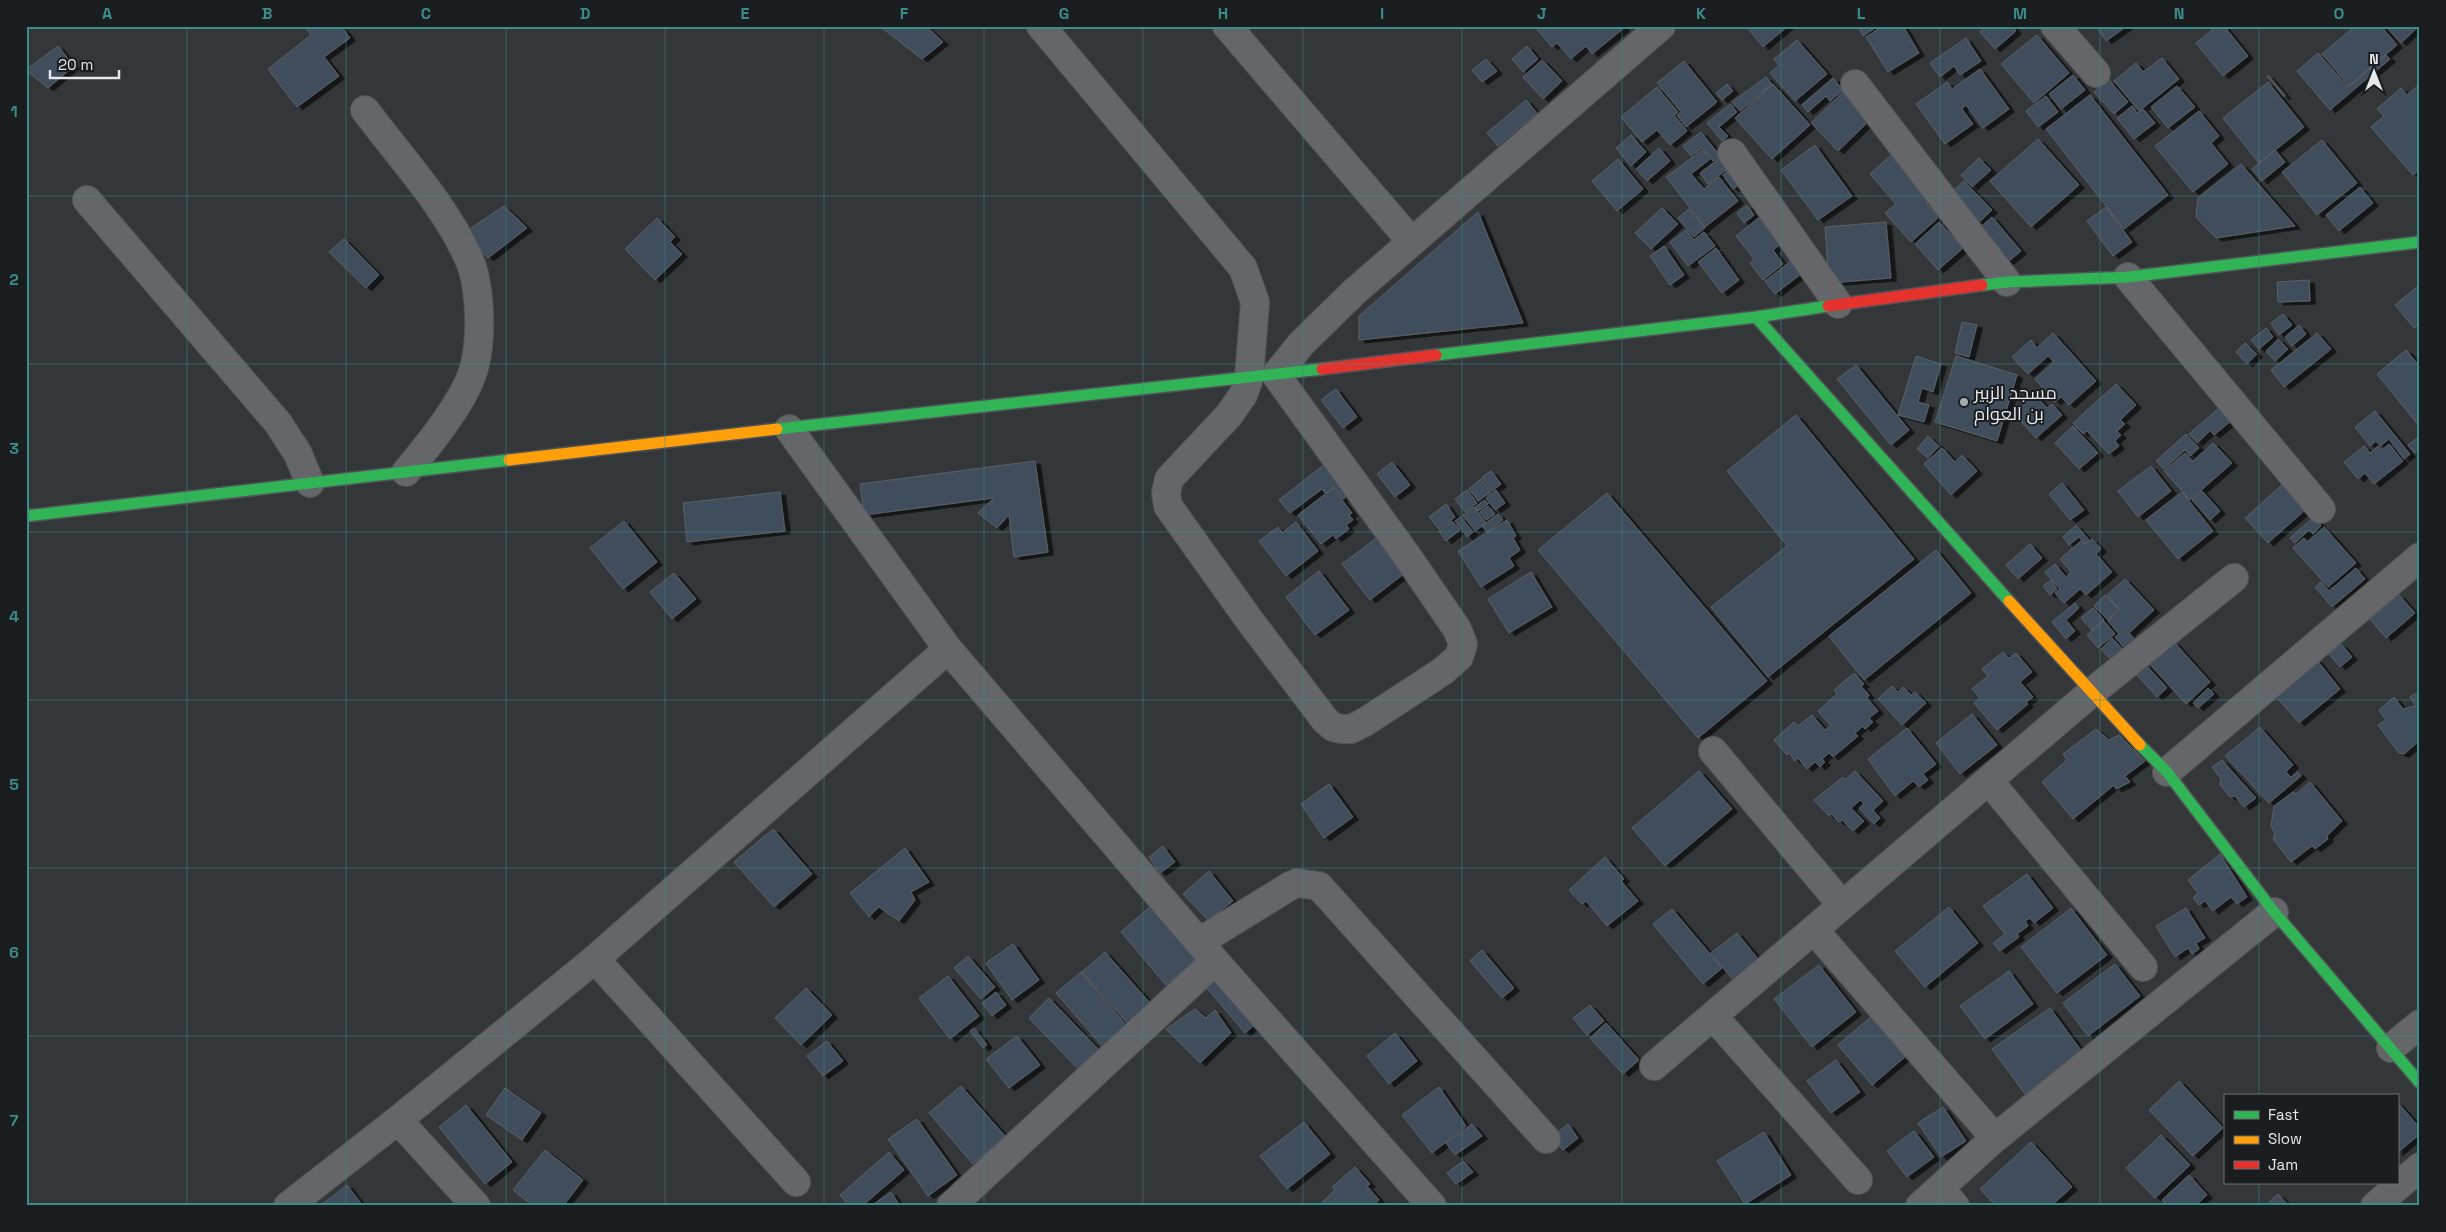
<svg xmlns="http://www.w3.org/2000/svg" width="2446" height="1232" font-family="'Space Grotesk',Cairo,sans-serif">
	<defs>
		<filter id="shadow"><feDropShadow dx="5.5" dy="3" stdDeviation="0" flood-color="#0009"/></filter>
	</defs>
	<rect width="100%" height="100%" fill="#34373a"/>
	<path fill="#414e5c" stroke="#5d6063" filter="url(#shadow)" d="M309,26h32l9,12 -26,19 15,19 -42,31 -29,-38 43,-34 -5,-7z
		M884,26h42l17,16 -21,17 -40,-31z
		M1534,26h88l2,2 -32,26 -6,-8 -15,13 -14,-16 -5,4z
		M1746,26h42l-25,21z
		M1858,26h20l-15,10z
		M1883,26h20l16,27 -31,19 -22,-35z
		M1986,26h26l4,5 -21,18 -15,-17z
		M2096,26h31l-21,15z
		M2217,26h7l24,30 -25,20 -27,-33z
		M2355,26h26l16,19 -48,41 -27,-32z
		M2386,26h33l-18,17z
		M2037,35l32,38 -35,30 -33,-39z
		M1966,38l15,23 -21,14 -6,-9 -14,11 -10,-14z
		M1797,40l30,34 -32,27 -25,-28 9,-8 -5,-6z
		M58,46l16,20 -26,22 -22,-18z
		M1527,46l11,13 -15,13 -11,-13z
		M2318,53l30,34 38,-32 4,4 -60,51 -33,-39z
		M2162,58l17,21 -40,32 -25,-30 22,-18 7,9z
		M1486,59l11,12 -15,11 -10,-12z
		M1542,60l20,21 -19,18 -20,-22z
		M1684,61l33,41 -31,25 -9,-12 4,-3 -24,-29z
		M1980,69l29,40 -26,19 -17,-23 -4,4 11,15 -28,20 -29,-40 31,-22 5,7z
		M2073,75l12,15 -24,19 -12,-15z
		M2268,75l17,20 -1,2 -17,-21z
		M1766,77l6,7 -32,27 -8,-9z
		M1833,78l10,12 -13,11 -4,-5 -18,16 -6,-7z
		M2109,80l19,22 -14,12 -20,-22z
		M2268,82l36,45 -45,36 -36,-45z
		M1727,84l6,7 -11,9 -6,-7z
		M1773,84l37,41 -38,34 -37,-41z
		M2420,84v85l-7,6 -42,-48 13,-11 -7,-7 24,-21 6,7z
		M2177,86l18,21 -27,21 -17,-21z
		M1657,87l21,25 -4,3 13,16 -17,14 -13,-15 -15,12 -21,-25z
		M1843,92l27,28 -32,31 -27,-28z
		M2090,95l78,100 -44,34 -78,-100z
		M2046,96l12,16 -20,15 -12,-16z
		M1526,100l11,13 -39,33 -11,-13z
		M1730,104l7,8 -18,15 9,9 -6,5 -15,-18z
		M2132,106l5,7 6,-4 12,14 -21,16 -17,-21z
		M2199,111l20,25 -8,7 17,21 -35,28 -38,-46z
		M1701,132l19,24 -7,5 -11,-13 -11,8 -8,-10z
		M1631,135l15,17 -15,14 -15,-18z
		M2038,139l41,46 -48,42 -41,-46z
		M2322,140l35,43 -40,32 -35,-43z
		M1815,145l37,51 -34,24 -37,-50z
		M1659,148l11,13 -23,20 -11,-12z
		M1702,150l8,9 -19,15 13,15 15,-12 19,24 -33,26 -39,-50z
		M2275,150l10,12 -23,19 -10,-12z
		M1892,154l41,45 -6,5 12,13 -28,25 -26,-29 11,-9 -26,-30z
		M1721,157l8,11 -21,16 -8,-11z
		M1979,158l12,12 -19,17 -11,-12z
		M1618,159l25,30 -26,22 -25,-30z
		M2241,164l54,62 -79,12 -20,-21 2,-19z
		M1730,169l11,14 -8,6 -10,-14z
		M1964,181l28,29 -17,16 -28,-30z
		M2360,187l13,16 -34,28 -13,-16z
		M1747,205l7,10 -10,8 -7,-10z
		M504,206l23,22 -39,30 -23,-26z
		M2106,207l26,35 -19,14 -26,-35z
		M1662,208l16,16 -27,25 -16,-16z
		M1689,209l16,19 -11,9 -16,-19z
		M1478,212l45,111 -164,17v-24z
		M1766,212l21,27 -14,11 10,14 -20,16 -13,-17 4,-4 -18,-23z
		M1992,217l29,34 -17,14 -29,-33z
		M657,218l18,19 -5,5 12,12 -27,26 -30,-31z
		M1886,222l5,56 -62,5 -4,-56z
		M1939,222l24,26 -25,22 -23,-26z
		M1686,230l8,10 10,-8 11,14 -27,20 -18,-24z
		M344,239l35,36 -13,13 -37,-36z
		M1664,246l20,29 -14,10 -20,-29z
		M1716,248l23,32 -17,13 -24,-31z
		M1791,261l10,13 -26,20 -10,-13z
		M2309,280l1,21 -32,1 -1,-20z
		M2417,287l3,3v34l-6,4 -19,-23z
		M2283,314l9,11 -13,10 -8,-12z
		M1962,322l15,3 -8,32 -14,-4z
		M2299,325l7,9 -14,12 -7,-9z
		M2266,328l7,9 -14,12 -8,-9z
		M2053,333l43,48 -27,24 -8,-8 -6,5 -20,-23 19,-17 -6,-6 -20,18 -16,-17 19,-17 6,8z
		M2317,333l14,16 -47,38 -13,-17z
		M2278,339l10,10 -13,12 -9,-10z
		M2245,343l12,11 -10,10 -11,-12z
		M2406,350l14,17v60l-43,-53z
		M1916,356l25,8 -8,28 -11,-4 -4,14 11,3 -5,17 -26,-7z
		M1956,356l61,19 -20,66 -62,-19z
		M1856,365l53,65 -18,15 -54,-66z
		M2116,384l20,21 -16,15 5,4 -8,7 4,4 -6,6 4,5 -10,8 -22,-23 -4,3 -10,-11z
		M1336,389l21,28 -14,11 -22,-28z
		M2035,395l12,13 5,-4 10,11 -26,23 -22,-24z
		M2220,407l12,13 -18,15 -4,-4 -13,12 -8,-9z
		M2375,411l35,43 -6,5 -15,-20 -9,7 -4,-5 -6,5 -15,-19z
		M1796,415l118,144 -146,118 -57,-70 76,-61 -60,-75z
		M2073,426l25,27 -19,16 -24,-26z
		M2186,434l13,14 -9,8 -5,-6 -21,19 -8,-8z
		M1928,436l11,10 -11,12 -11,-9z
		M2420,436v12l-5,5 -7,-8z
		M2213,443l19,20 -42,37 -26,-29 21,-18 8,8z
		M2389,444l14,17 -29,23 -9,-11 -7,6 -14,-17 20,-16 6,7 8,-7 4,4z
		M1942,448l13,14 7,-7 15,16 -26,24 -27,-31z
		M1035,461l13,91 -34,5 -5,-42 -12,13 -19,-15 16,-15 -130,17 -4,-31z
		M1392,462l18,23 -15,12 -18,-23z
		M1325,464l24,31 -6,4 -9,-12 -8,7 -4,-5 -32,24 -11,-13z
		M2151,466l20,25 -33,26 -20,-26z
		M1491,471l10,13 -9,7 -10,-14z
		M1481,479l10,13 -13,9 -9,-12z
		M2062,483l22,27 -14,10 -21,-26z
		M2282,485l23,25 -37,33 -23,-25z
		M1333,488l19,25 -3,2 4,5 -7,5 3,4 -13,10 -3,-4 -12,9 -23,-29z
		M1467,490l10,13 -12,9 -10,-13z
		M1496,490l9,13 -10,7 -9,-12z
		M2202,491l18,20 -10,9 -18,-20z
		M780,492l5,39 -98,11 -4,-39z
		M2182,492l31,39 -35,28 -32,-39z
		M1607,493l160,188 -69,57 -160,-188z
		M1485,500l3,4 -10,7 -3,-4z
		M1446,504l9,13 -16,12 -10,-12z
		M1488,506l7,8 -9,6 -6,-8z
		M1474,507l12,16 -11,8 -12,-16z
		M1498,514l5,6 -16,12 -5,-6z
		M1461,517l12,15 -6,5 -12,-16z
		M2314,517l7,9 -8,8 -4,-4 -14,13 -5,-5z
		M1507,520l9,16 -3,2 7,12 -11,8 5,8 -33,21 -23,-36z
		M624,521l33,41 -34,27 -33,-41z
		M1452,521l8,9 -14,11 -7,-10z
		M1296,522l22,29 -32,25 -27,-35 19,-14 4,6z
		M2076,525l13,15 -4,4 -6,-7 -10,8 -6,-8z
		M2324,527l32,36 -28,24 -35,-39 11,-10 4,4z
		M1378,537l27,36 -35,27 -28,-36z
		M2092,539l9,10 -5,5 16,18 -26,23 -6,-6 -16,14 -9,-10 5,-4 -15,-17 10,-8 11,13 5,-5 -11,-13 21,-18 4,4z
		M2030,544l12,14 -24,21 -12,-14z
		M1936,550l35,43 -107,87 -35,-44z
		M2356,568l9,11 -33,28 -17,-20 6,-5 8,9z
		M1319,571l30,39 -34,25 -29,-38z
		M1531,572l21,35 -43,26 -21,-34z
		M674,573l22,26 -24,20 -22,-27z
		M2125,579l29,31 -25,23 9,9 -11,9 -12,-14 4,-3 -11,-13 12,-11 -13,-15z
		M2051,580l6,9 -7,6 -7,-9z
		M2105,595l14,14 -11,11 -14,-14z
		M2399,595l16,18 -29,25 -16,-19z
		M2075,603l4,5 -13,12 9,11 -9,8 -14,-17z
		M2093,608l11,12 -12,10 -11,-12z
		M2104,621l11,13 -17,14 -11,-13z
		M2112,638l14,15 -11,11 -14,-15z
		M2174,642l36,40 -24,22 -36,-40z
		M2341,644l11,13 -12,10 -11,-13z
		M2003,652l6,6 7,-5 16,19 -12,10 13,15 -7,5 2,2 -31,26 -23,-27 6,-5 -8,-9 16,-13 -6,-7z
		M2316,659l24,30 -41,34 -25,-29z
		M2145,664l22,24 -10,9 -22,-24z
		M1854,673l10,11 -3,2 8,9 -2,3 11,13 -9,7 4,4 -8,7 -2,-3 -8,7 3,3 -25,21 -4,-4 -7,6 3,3 -5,5 -5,-5 -8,7 -9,-11 -3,3 -6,-8 -2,2 -13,-15 20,-18 4,4 14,-11 13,15 6,-4 -13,-15 19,-17 -3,-4z
		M1892,686l6,6 5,-5 8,8 4,-3 11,11 -24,22 -24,-26z
		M2208,688l6,6 -16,14 -5,-5z
		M2420,690v50l-16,14 -5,-1 -21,-28 8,-5 -7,-10 15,-13 9,12 13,-3 -6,-9z
		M1972,714l25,31 -37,29 -24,-31z
		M2260,727l33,38 -7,7 5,5 7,-5 3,4 -32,27 -44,-47z
		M1907,728l29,36 -13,10 5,6 -9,7 -6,-6 -18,15 -27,-37z
		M2096,729l13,11 10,-5 26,26 -20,15 5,6 -14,7 -2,-4 -41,34 -31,-37 25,-22 -4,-6z
		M2222,760l34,38 -12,9 -9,-11 -5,1 -10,-12 1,-6 -9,-12z
		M1699,771l33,38 -67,57 -33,-38z
		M1855,771l28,30 -10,9 7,8 -6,6 -15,-16 5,-4 -4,-4 -9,8 13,13 -11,10 -11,-11 -3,2 -8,-8 -2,2 -15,-16 29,-23 2,3z
		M2310,782l32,39 -15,15 1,3 -13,10 -3,-3 -21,16 -18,-23 2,-5 -4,-8 3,-20 19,-14 3,2z
		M1329,784l24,33 -29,21 -23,-34z
		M773,829l39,45 -38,33 -40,-45z
		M1163,846l12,16 -15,11 -11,-16z
		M905,848l24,34 -18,10 4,8 -16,21 -20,-14 -10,10 -19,-24z
		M2220,854l27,43 -10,7 -6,-7 -18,14 -8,-10 -6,4 -6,-7 5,-5 -10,-13z
		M1605,857l19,22 -3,2 17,20 -31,25 -21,-25 -4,3 -13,-14z
		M1209,871l24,30 -25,19 -25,-26z
		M2027,874l26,34 -19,15 -4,-5 -5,3 3,5 -11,8 2,3 -19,14 -7,-8 12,-9 -22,-28z
		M1151,906l46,53 -31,26 -45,-53z
		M1949,907l29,36 -53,44 -30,-36z
		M2071,908l36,47 -50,38 -36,-46z
		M2186,908l19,30 -9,5 3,6 -7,5 -4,-6 -13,9 -19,-31z
		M1672,909l50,59 -19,16 -50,-60z
		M1737,933l22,27 -26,20 -22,-27z
		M1013,944l26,36 -27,20 -26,-37z
		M1482,950l32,38 -12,10 -32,-37z
		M1105,952l45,51 -23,20 -45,-51z
		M968,956l27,31 -14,12 -27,-31z
		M2115,964l25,32 -52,40 -25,-33z
		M1819,965l37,47 -44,35 -38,-48z
		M2009,971l24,33 -48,35 -25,-33z
		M1081,972l46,54 -24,21 -47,-54z
		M1220,974l40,46 -15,13 -40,-47z
		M948,976l31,40 -29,23 -31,-41z
		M806,988l26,27 -31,30 -26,-27z
		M996,992l10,13 -14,11 -10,-13z
		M1049,998l50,52 -20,20 -50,-52z
		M1590,1005l14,16 -17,14 -14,-17z
		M2050,1008l33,45 -58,41 -33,-45z
		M1195,1009l11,9 9,-8 16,23 -31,30 -34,-34z
		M1872,1016l34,40 -34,29 -34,-40z
		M1606,1023l33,37 -16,14 -33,-36z
		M974,1028l13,17 -4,3 -13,-17z
		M1395,1033l22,28 -28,23 -22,-28z
		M1017,1036l23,29 -31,23 -23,-29z
		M827,1041l16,20 -20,15 -16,-20z
		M1836,1060l24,32 -29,21 -24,-32z
		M2179,1081l44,47 -30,28 -44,-46z
		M961,1086l44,50 -32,28 -44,-51z
		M1439,1087l27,39 -34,27 -30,-38z
		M505,1088l36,25 -19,27 -36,-25z
		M2397,1102l23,26v6l-23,19z
		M466,1105l46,57 -27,22 -46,-57z
		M1943,1107l23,34 -25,16 -23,-34z
		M917,1119l40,56 -29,21 -40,-57z
		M1304,1122l26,32 -43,35 -27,-33z
		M1472,1124l10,12 -27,19 -9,-12z
		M1568,1124l10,14 -15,12 -12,-12z
		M1914,1131l20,26 -27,20 -20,-26z
		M1764,1132l27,43 -46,29 -28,-43z
		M2161,1135l29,30 -35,33 -29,-30z
		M2031,1142l41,45 -21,19h-55l-16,-17z
		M545,1150l38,30 -20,26h-30l-20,-16z
		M889,1152l15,18 -42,36h-13l-9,-11z
		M1463,1161l10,11 -17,12 -9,-11z
		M1355,1167l15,17 -3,2 12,14 -6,6h-55l17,-16 -3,-3z
		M2189,1175l18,20 -12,11h-27l-6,-6z
		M347,1185l16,21h-43z
		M891,1192l9,14h-29z
		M2278,1194l11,12h-24z"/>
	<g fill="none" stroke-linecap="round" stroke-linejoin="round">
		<defs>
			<path id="street" d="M1041,26l202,242 12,34 -6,76 -6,17 -14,20 -60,64 -3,14 2,13 82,115 75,99 8,7 9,2h9l14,-7 78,-51 16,-14 4,-13 -6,-15 -50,-73 -131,-181 25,-31 53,-52 307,-266
				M1227,26l184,215
				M2055,26l41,47
				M1855,84l152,198
				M365,110c36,48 80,95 104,149 12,28 13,80 5,109 -9,33 -46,78 -68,104
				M1732,153l106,151
				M87,200l191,223 20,31 12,29
				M2128,277l193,232
				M789,429l159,220 267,312 217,245
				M1713,751l129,154
				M2167,772l253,-215
				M1989,781l154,186
				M1814,930l181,208
				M1199,942l91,-56 7,-3 22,3 227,253
				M595,959l201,223
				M1713,1016l145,164
				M2391,1048l29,-24
				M1654,1066l438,-374 142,-114
				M398,1120l78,86
				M1940,1188l15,18
				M288,1206l110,-86 197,-161 353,-310
				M951,1206l264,-245
				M1920,1206l75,-68 279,-226
				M2375,1206l45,-39"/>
			<path id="fast" d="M1982,285l25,-3 121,-5 292,-35
				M1756,317l253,284
				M1436,355l320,-38 72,-11
				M777,429l545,-60
				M26,516l483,-56
				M2140,745l27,27 107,140 146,171"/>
			<path id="slow" d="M509,460l268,-31
				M2009,601l131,144"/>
			<path id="jam" d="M1828,306l154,-21
				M1322,369l114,-14"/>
		</defs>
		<use href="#street" stroke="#515357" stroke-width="30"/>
		<use href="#fast" stroke="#515357" stroke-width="14"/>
		<use href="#slow" stroke="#515357" stroke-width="14"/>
		<use href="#jam" stroke="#515357" stroke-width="14"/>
		<use href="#street" stroke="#646669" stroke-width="28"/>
		<use href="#fast" stroke="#30b455" stroke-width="11"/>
		<use href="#slow" stroke="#ff9f0a" stroke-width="11"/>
		<use href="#jam" stroke="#e5322d" stroke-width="11"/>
	</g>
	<path fill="none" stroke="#3a8d88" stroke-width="1" stroke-opacity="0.55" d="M187,26v1180M346,26v1180M506,26v1180M665,26v1180M824,26v1180M984,26v1180M1143,26v1180M1303,26v1180M1462,26v1180M1622,26v1180M1781,26v1180M1940,26v1180M2100,26v1180M2259,26v1070M26,196h2394M26,364h2394M26,532h2394M26,700h2394M26,868h2394M26,1036h2394M2259,1183v23"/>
	<circle fill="#a7abaf" stroke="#1b1e21" stroke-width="2" cx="1964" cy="402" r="5"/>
	<g text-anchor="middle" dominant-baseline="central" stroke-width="4" stroke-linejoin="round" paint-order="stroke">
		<g font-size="18" fill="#e5e9ee" stroke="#1b1e21" text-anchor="start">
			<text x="1974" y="392">مسجد الزبير<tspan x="1974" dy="21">بن العوام</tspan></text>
		</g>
	</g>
	<rect width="2446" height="1232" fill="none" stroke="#1b1e21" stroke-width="55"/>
	<rect x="2224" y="1094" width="175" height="90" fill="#1b1e21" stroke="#6c6f73"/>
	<rect x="2234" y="1111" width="25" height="8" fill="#30b455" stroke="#6c6f73"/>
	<text x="2268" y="1120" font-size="15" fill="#e5e9ee">Fast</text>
	<rect x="2234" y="1136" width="25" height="8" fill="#ff9f0a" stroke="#6c6f73"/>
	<text x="2268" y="1144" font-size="15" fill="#e5e9ee">Slow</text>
	<rect x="2234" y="1161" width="25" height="8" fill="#e5322d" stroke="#6c6f73"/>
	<text x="2268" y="1170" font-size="15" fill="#e5e9ee">Jam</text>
	<g transform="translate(2374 72)" stroke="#1b1e21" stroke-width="4" paint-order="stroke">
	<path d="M0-4L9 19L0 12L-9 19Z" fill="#e5e9ee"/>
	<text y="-8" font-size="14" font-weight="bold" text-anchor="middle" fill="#e5e9ee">N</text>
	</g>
	<path d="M50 70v8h69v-8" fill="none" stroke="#e5e9ee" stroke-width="2.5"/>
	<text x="58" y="70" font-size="15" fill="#e5e9ee" stroke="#1b1e21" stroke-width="4" paint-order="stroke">20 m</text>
	<rect x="28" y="28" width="2390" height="1176" fill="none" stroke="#3a8d88" stroke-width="2"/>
	<g font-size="16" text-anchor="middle" font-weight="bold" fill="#3a8d88">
		<text x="107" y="19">A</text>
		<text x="267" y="19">B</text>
		<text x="426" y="19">C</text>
		<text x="585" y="19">D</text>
		<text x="745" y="19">E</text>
		<text x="904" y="19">F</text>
		<text x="1064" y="19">G</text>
		<text x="1223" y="19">H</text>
		<text x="1382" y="19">I</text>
		<text x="1542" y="19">J</text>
		<text x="1701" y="19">K</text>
		<text x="1861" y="19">L</text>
		<text x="2020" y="19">M</text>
		<text x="2179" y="19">N</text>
		<text x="2339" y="19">O</text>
		<text x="14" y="117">1</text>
		<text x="14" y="285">2</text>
		<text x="14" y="454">3</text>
		<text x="14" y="622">4</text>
		<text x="14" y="790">5</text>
		<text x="14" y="958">6</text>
		<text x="14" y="1126">7</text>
	</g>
</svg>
